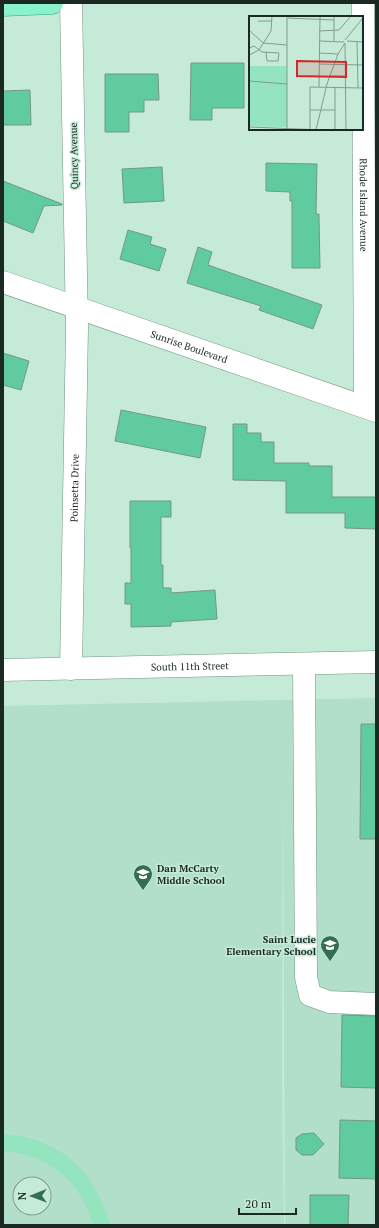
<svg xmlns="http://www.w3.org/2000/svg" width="379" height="1228" font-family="'PT Serif',serif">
	<rect width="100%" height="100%" fill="#c5ebd8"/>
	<path fill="#b2dfc9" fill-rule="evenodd" d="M376,698v527h-91l-2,-435 -1,286 2,149h-281v-519zM20,1184h24v24h-24z"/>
	<path fill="#94e4bf" d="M3,1134c58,4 92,37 107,91h-17c-12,-44 -45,-71 -90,-74z"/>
	<path fill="#60cb9e" stroke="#749786" d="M191,63h53v45h-32v12h-22z
		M105,74h53l1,26h-15v12h-15v20h-24z
		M30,90l1,35h-28v-34z
		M266,163l51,1 -1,50h3l1,54h-28v-67h-2v-9l-24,-1z
		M162,167l2,34 -40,2 -2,-34z
		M3,181l59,23v1l-18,1 -11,27 -30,-12z
		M128,230l24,7 -2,7 16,5 -7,22 -39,-12z
		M198,247l14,5 -4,13 114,40 -9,24 -54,-19 2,-4 -74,-23z
		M3,353l26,8 -8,29 -18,-5z
		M121,410l85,17 -6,31 -85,-17z
		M233,424h14v9h14v9h13v21h35v3h23v31h44v32l-31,-1v-15h-59v-32l-53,-1z
		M130,501h41v16h-10v48h2v23h8v5l44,-3 2,29 -46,3v4l-40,1v-23h-6v-21h6v-35h-1z
		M361,724h15v115h-16z
		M342,1015l34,1v72l-35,-1z
		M340,1120l36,1v58l-37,-1z
		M314,1133l10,11 -11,11h-11l-6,-5v-12l6,-4z
		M310,1195h39l-1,30h-38z"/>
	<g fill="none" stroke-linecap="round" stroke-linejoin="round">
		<defs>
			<g id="minor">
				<path id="s1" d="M363,3l2,404"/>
				<path id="s2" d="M3,282l373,129"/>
				<path d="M304,664l2,313 4,18 19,7 47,2"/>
				<path id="s3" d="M71,669l6,-341 -6,-325"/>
				<path id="s4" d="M3,670l373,-8"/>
			</g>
			<path id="major" d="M3,5l49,-2"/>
		</defs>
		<use href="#minor" stroke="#719483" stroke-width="23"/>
		<use href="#major" stroke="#2fa67a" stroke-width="23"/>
		<use href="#minor" stroke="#fff" stroke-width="22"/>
		<use href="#major" stroke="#89f2cc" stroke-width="22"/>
	</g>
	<defs>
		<symbol id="school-pin" viewBox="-11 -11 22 30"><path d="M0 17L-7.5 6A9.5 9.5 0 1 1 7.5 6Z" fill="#346c54" stroke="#c5ebd8"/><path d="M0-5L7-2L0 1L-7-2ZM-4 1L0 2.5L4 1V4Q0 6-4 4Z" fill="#fff"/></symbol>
	</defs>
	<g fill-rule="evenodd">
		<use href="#school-pin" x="132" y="863" width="22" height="30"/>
		<use href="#school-pin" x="319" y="934" width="22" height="30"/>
	</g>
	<g text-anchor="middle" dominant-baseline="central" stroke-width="3" stroke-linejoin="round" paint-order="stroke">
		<g font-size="10" fill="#1a2922" stroke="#c5ebd8">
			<text transform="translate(74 156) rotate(-91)">Quincy Avenue</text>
			<text stroke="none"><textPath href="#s1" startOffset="202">Rhode Island Avenue</textPath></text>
			<text stroke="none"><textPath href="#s2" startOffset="197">Sunrise Boulevard</textPath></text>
			<text stroke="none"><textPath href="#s3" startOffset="181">Poinsetta Drive</textPath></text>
			<text stroke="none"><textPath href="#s4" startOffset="187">South 11th Street</textPath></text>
		</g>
		<g font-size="10" font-weight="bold" fill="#1a2922" stroke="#c5ebd8" text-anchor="start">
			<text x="157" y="868">Dan McCarty<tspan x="157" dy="12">Middle School</tspan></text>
			<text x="316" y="939" text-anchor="end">Saint Lucie<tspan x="316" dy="12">Elementary School</tspan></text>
		</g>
	</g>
	<g transform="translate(249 16)">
		<rect width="114" height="114" fill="#c5ebd8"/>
		<path d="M0,50h38v61l-38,-1z" fill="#94e4bf"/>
		<path fill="none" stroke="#819d8f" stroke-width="1" d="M85,0v25M39,2l46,2M9,5h14M0,14l14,13 24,2M70,15l20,-1 12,-14M96,24l18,-22M70,25l25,1M98,25l16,1M108,26l1,46M96,27l1,87M0,32l5,-2 8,6 17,1 -1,8h-11l-1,-9M70,37l19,1M0,39l10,-5 12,-19 1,-15M70,48l44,1M80,60h16M0,65l38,3M70,71l1,-71M86,72v42M61,94h25M0,111l75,3M61,113v-42l53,1M38,114v-114M67,114l11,-46 11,-30 7,-11"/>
		<path fill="#d62828" fill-opacity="0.15" stroke="#d62828" stroke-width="2" d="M48,45l49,1v15l-49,-1z"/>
		<rect width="114" height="114" fill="none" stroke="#1a2922" stroke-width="2"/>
	</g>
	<rect width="379" height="1228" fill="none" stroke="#1a2922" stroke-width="8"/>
	<g transform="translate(32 1196) rotate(269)"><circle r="19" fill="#c5ebd8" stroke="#819d8f"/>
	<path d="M0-3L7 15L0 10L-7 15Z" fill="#346c54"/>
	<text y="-6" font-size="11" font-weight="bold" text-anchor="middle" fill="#1a2922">N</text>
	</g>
	<path d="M239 1208v6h57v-6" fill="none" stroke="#1a2922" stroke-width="2"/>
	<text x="245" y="1208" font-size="12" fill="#1a2922" stroke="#c5ebd8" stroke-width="3" paint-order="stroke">20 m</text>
</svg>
